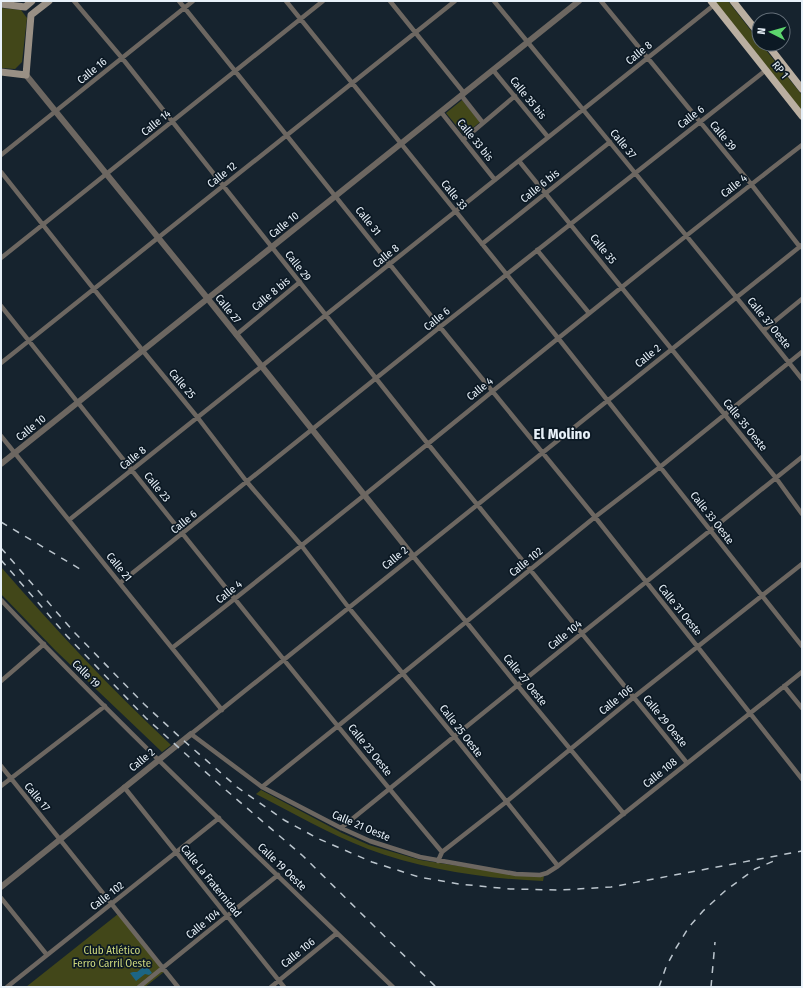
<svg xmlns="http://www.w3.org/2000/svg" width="803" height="988" font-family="'Fira Sans Condensed',sans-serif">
	<rect width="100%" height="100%" fill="#16232e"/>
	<path fill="#424719" d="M713,1h15l31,40v3h2l41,51v16z
		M1,8l20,2 6,8 -5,44 -7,7 -14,-1z
		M462,100l18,22 -16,13 -18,-22z
		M1,567c54,62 110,122 170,178l-9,7 -106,-101 -55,-57z
		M261,790l81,43 27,12 51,15 96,15 28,1 -1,5c-57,-2 -122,-12 -175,-32 -39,-15 -75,-36 -112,-55z
		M118,914l46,58 -19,15h-119z"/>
	<path fill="#1c6584" d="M146,965l6,8 -3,2 -4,-1 -9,7 -6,-8 3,-1h4z"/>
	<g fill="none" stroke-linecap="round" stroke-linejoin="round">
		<path stroke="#6d6761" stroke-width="4.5" d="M74,1l48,57 306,386 259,319
			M179,1l261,326 155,190 207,262
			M286,1l272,337 244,308
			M390,1l74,92
			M494,1c103,126 207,251 308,378
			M601,1l150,183 49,63
			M493,70l55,67
			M461,95l22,28
			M441,112l54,68
			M463,140l52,-44
			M1,155l192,-154
			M519,161l206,254 51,63 26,36
			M1,172l142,179 55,67 49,64 54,63 48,63 105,128 104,130
			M482,244l128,-102
			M802,245l-611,489 71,53 79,41 29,13 50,16 96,17 24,1 7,-2 11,-7 244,-194
			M537,250l52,63
			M1,258l322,-257
			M1,306c146,183 291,367 441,546
			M764,330l38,-31
			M236,335l64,-53
			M1,363l454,-362
			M1,436l221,274
			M69,520l645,-515
			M413,556l105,130 106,128
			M120,583l320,-256 326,-257
			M1,600c126,133 260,259 392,387
			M172,648c212,-165 417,-339 630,-503
			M1,681l43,-37
			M784,686l18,22
			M1,766l177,221
			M1,786l104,-80
			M124,787l160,200
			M262,787l76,-61 257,-209 65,-50 142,-115
			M341,828l240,-194 221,-177
			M438,861l4,-9 64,-50 128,-105 168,-133
			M1,898l46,57
			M7,987l212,-169
			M139,987l139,-112
			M271,987l66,-54"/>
		<path stroke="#6d6761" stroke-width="6" d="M26,75l182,224 205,257
			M1,464l578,-463
			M1,887l190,-153"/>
		<path stroke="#999085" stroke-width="7" d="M1,4l24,3 7,-6
			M1,72l25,3 5,-60 18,-14"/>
		<path stroke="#baafa1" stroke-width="7" d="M711,1l91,115
			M733,1l26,33
			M767,44l35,45"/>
		<path stroke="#bbc5cd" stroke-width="1.5" stroke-dasharray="7 7" stroke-linecap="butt" d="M1,522l79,47
			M1,548l73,84 70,72 39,36 54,47 47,33 35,19 53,23 47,15 40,7 51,5 50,1 51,-3 191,-36
			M1,560l66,76 79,82 74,67 83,71 133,131
			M659,987l7,-20 10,-19 13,-21 14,-16 22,-20 30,-22 21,-9
			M711,987l4,-45"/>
	</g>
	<g text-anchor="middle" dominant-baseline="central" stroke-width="3.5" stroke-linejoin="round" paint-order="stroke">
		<g font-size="11" fill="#e8f1f9" stroke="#0c1924">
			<text transform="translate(639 53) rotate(-39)">Calle 8</text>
			<text transform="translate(780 70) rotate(51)">RP 1</text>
			<text transform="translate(92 71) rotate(-39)">Calle 16</text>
			<text transform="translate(528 98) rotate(51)">Calle 35 bis</text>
			<text transform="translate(691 117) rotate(-38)">Calle 6</text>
			<text transform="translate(156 123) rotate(-39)">Calle 14</text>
			<text transform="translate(723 136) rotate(51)">Calle 39</text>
			<text transform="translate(475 140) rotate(51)">Calle 33 bis</text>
			<text transform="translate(623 144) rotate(51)">Calle 37</text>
			<text transform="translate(222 175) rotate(-39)">Calle 12</text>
			<text transform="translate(540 186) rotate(-39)">Calle 6 bis</text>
			<text transform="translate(734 186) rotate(-38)">Calle 4</text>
			<text transform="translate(454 195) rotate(51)">Calle 33</text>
			<text transform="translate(368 221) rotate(51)">Calle 31</text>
			<text transform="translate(284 225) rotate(-39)">Calle 10</text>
			<text transform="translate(603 249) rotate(51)">Calle 35</text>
			<text transform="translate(386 256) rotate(-39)">Calle 8</text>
			<text transform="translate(298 266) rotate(52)">Calle 29</text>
			<text transform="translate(271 294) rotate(-40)">Calle 8 bis</text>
			<text transform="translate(228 309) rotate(51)">Calle 27</text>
			<text transform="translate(437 319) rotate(-39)">Calle 6</text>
			<text transform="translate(769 323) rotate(51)">Calle 37 Oeste</text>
			<text transform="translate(648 356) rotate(-39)">Calle 2</text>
			<text transform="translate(182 384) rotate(50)">Calle 25</text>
			<text transform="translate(480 389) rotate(-39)">Calle 4</text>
			<text transform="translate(745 425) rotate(51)">Calle 35 Oeste</text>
			<text transform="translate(31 428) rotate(-39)">Calle 10</text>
			<text transform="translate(133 458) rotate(-39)">Calle 8</text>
			<text transform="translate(157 487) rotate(51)">Calle 23</text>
			<text transform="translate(712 518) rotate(52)">Calle 33 Oeste</text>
			<text transform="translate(184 522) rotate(-39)">Calle 6</text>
			<text transform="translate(395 558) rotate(-39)">Calle 2</text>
			<text transform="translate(526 562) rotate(-39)">Calle 102</text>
			<text transform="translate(119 567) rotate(51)">Calle 21</text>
			<text transform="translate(229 592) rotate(-39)">Calle 4</text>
			<text transform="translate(680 610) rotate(51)">Calle 31 Oeste</text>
			<text transform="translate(565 635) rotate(-39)">Calle 104</text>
			<text transform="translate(86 674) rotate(45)">Calle 19</text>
			<text transform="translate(525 680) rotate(51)">Calle 27 Oeste</text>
			<text transform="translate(616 700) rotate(-39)">Calle 106</text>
			<text transform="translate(665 721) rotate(51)">Calle 29 Oeste</text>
			<text transform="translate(461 731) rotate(52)">Calle 25 Oeste</text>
			<text transform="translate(370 750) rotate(51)">Calle 23 Oeste</text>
			<text transform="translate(142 760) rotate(-39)">Calle 2</text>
			<text transform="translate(660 773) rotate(-39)">Calle 108</text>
			<text transform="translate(37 797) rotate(51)">Calle 17</text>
			<text transform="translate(361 826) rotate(23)">Calle 21 Oeste</text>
			<text transform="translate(282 867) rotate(44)">Calle 19 Oeste</text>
			<text transform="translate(211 881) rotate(51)">Calle La Fraternidad</text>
			<text transform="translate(107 896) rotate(-38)">Calle 102</text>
			<text transform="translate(203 924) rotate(-39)">Calle 104</text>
			<text transform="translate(298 953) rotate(-39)">Calle 106</text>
		</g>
		<g font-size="11" fill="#ccd77d" stroke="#0c1924">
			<text x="112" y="950">Club Atlético<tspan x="112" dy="13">Ferro Carril Oeste</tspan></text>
		</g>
		<g font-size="15" font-weight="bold" fill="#e8f1f9" stroke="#0c1924">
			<text x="562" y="434">El Molino</text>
		</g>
	</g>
	<rect width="803" height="988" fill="none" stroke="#e8f1f9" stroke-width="4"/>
	<g transform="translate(771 32) rotate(276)"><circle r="19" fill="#0c1924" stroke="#646f79"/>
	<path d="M0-3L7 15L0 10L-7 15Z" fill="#5cd56d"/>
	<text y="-6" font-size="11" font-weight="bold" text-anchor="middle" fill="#e8f1f9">N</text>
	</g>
</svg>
